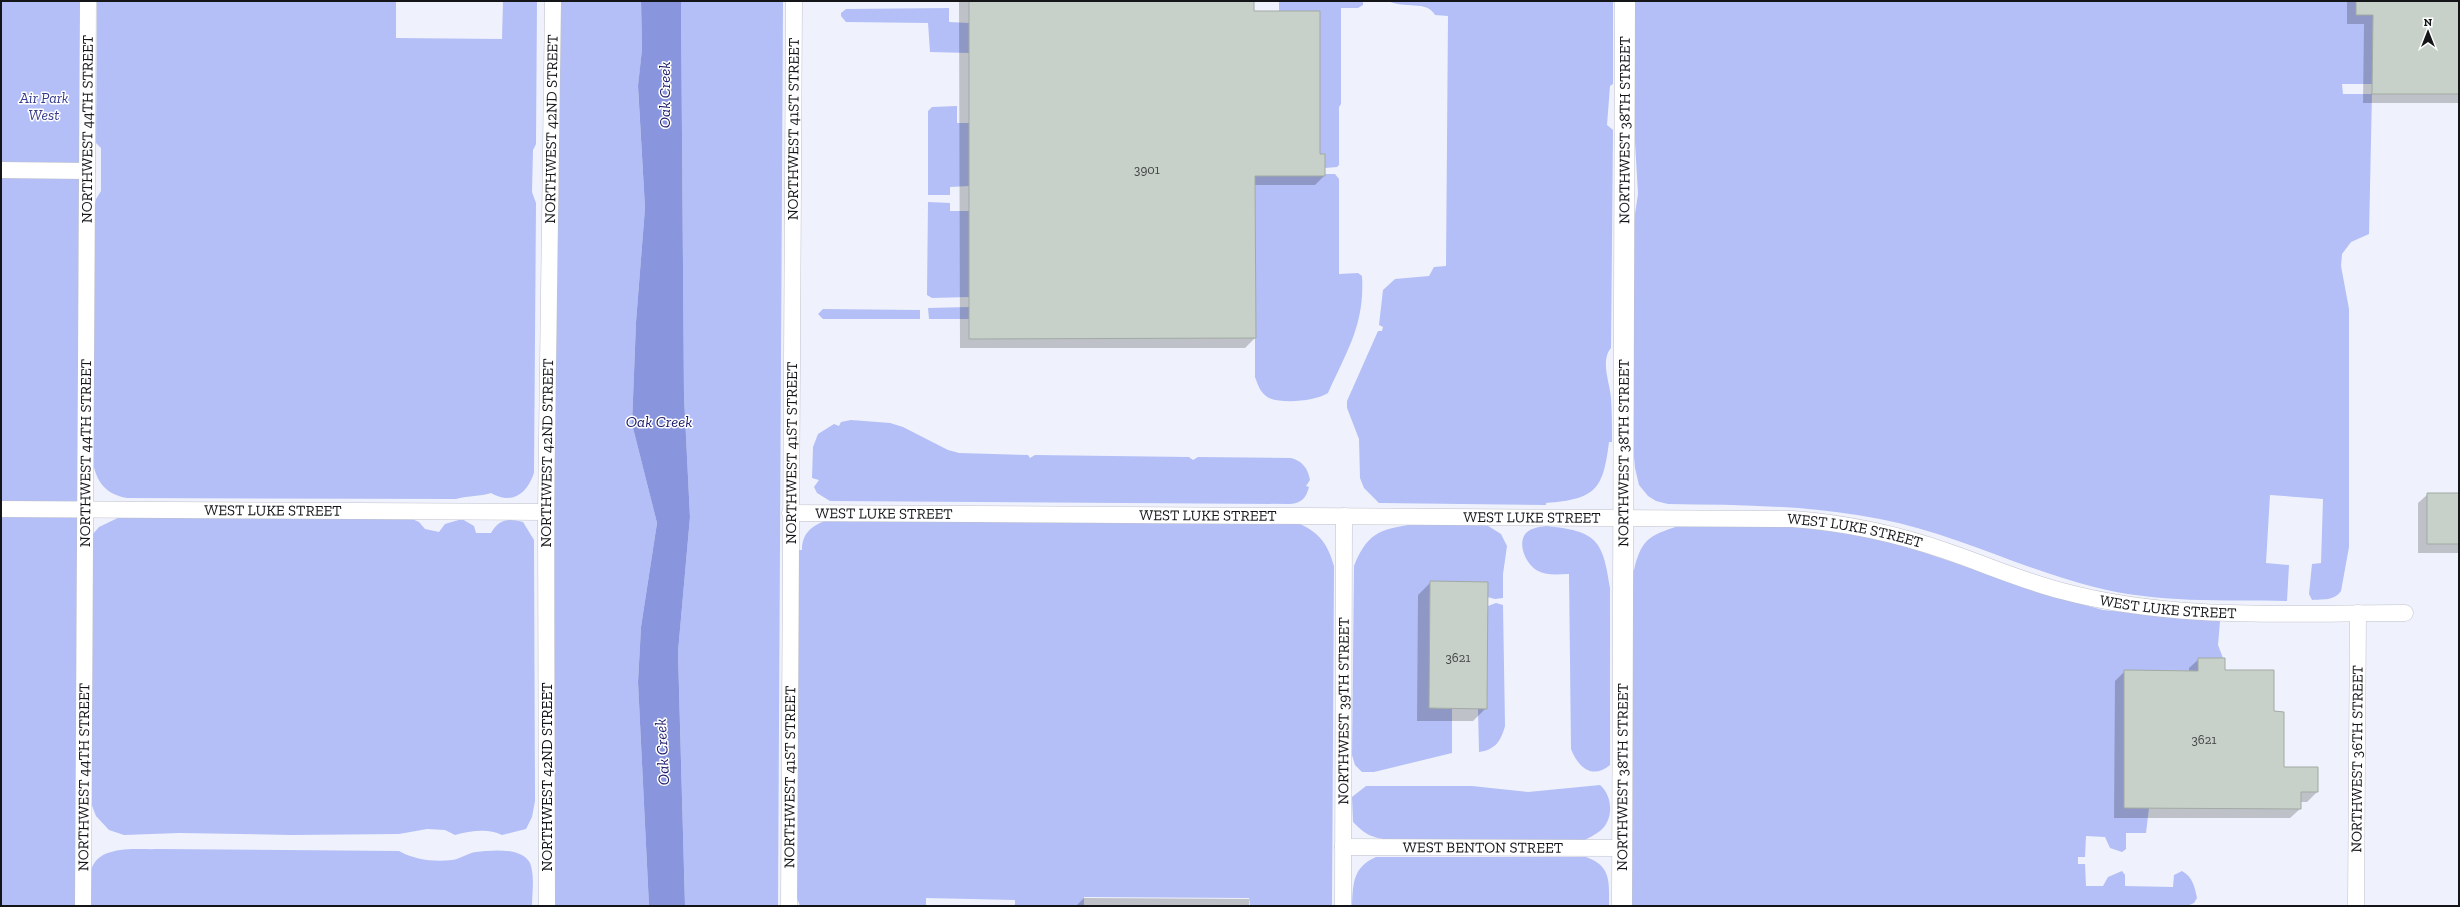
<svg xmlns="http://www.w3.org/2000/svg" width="2460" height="907" font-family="'Zilla Slab',serif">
	<rect width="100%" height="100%" fill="#eff2fc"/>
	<path fill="#b3bff6" d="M1,1h87l-5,905h-82z
		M97,1h299v37l106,1 1,-38h34l-1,143 -3,6 -1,42 4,11 -2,270c-7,21 -22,32 -43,20 -12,4 -21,2 -35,6l-329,-1c-21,-4 -30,-15 -34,-35l1,-254 2,-10 5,-8v-43l-5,-5z
		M557,1h84l1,48 -4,38 7,121 -9,114 -4,102 25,99 -16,104 -3,55 11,224h-96z
		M681,1h102l-5,905h-93l-7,-254 12,-135 -6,-121z
		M1279,1h84v4l-5,3h-17v96l-2,3v58l-2,2 -12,1v-14h-5v-143h-41z
		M1388,1h225v83l-3,2 -3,39 6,5 -2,218c-11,13 -1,35 0,50 1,15 1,30 1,44h-3c-6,48 -13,57 -63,61v2l-167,-2 -15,-15 -4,-10 -1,-39 -12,-31v-7l31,-70h4l1,-4 -4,-2 4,-35 12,-11 34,-3 5,-9 12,-1 2,-250 -13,-1c-8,-15 -31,-6 -47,-14z
		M1635,1h721v14h17l-1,69h-30l1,10h29l-3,140 -18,8 -9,12 -1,12 8,43v238l-8,44c-7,10 -18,8 -29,9l-3,-6 3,-30 9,-1 2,-64 -53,-4 -4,68 23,2 -2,36c-64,-1 -131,2 -193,-14 -72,-18 -141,-54 -214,-68 -71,-14 -141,-14 -212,-15l-12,-3 -8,-5 -9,-11 -4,-17 -2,-22v-219l5,-33 -4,-70z
		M949,8v14l20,1v30l-39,-1 -2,-29 -82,-1 -5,-6v-3l5,-4z
		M957,106v17h12v63l-19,1v8h-22v-84l4,-4z
		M1325,174h10l4,5v95l19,-1 4,3c3,48 -15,75 -34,117 -12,8 -45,11 -59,5 -9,-5 -11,-13 -14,-21v-201h70z
		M928,202l22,1v8h19v86l-37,1 -5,-3z
		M969,307v12h-40l-1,-11z
		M823,309l97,1v9h-97l-5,-5z
		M851,420l39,3 13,4 45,23 11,3 69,2 2,3 5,-3 154,2 4,3 5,-3 93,1c11,3 17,10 19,22l-4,6 3,1c-3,11 -7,16 -19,17l-460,-3 -13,-8 -3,-6 5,-7 -7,-2 1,-31 5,-13 16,-10 5,2 2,-4z
		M124,515l286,3 9,4 6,7 14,3 6,-8 17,-5 12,7 2,7h15c8,-14 17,-15 32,-11l11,18 1,261 -3,16 -6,12 -24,6c-14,-7 -32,-4 -47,0l-10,-5 -18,-1 -28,5 -107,1 -113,-2 -55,2 -15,-5 -13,-14 -5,-13 2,-269 6,-7z
		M825,521l475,3c20,9 28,21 34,42l-2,340h-82l-1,-8 -165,-1v9h-69v-6l-89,-2v8h-126l-3,-8 1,-348h4c0,-16 9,-24 23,-29z
		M1421,523l64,1 16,10 6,12 -4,28v24l-8,1 -65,-17 -1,126 23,1v44l-78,19h-12l-7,-7 -3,-10 2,-189c15,-38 31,-37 67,-43z
		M1684,524l116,2 87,14 169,57 47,13 117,11 -2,24 5,13h-25v13l-74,-1v138h25l-3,25h-20v16l-4,3 -12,-4 -5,-11 -19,-1 -1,21h-7v7h7l1,22h17l5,-9 14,-6 3,4v11l48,1 1,-12 8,-4c11,6 13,17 15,27l-3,5 -7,3h-557l1,-335 3,-1c8,-35 19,-35 50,-46z
		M1546,526c50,5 57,13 64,62v177c-18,15 -32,2 -39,-16l-2,-175c-10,0 -21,2 -31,-3 -10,-5 -20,-23 -14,-35 4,-8 15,-9 22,-10z
		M1496,603l7,2 2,121c-4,15 -10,24 -26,26l-1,-43 10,-103z
		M1600,785c13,11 14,35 0,46 -5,4 -12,7 -17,10l-191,-1c-20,-2 -25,-4 -39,-18l-1,-25 14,-11h106l56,6z
		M158,849l241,2c16,9 35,11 53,9 8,-1 16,-7 24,-8 15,-2 46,-5 54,11 5,13 2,30 2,43h-441c0,-11 -2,-24 0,-35 6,-27 47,-21 67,-22z
		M1376,857h210c26,9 23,26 23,49h-257c1,-23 1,-39 24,-49z"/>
	<path fill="#8996dd" d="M641,1h40l3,395 6,121 -12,135 7,254h-36l-11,-224 3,-55 16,-104 -25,-99 4,-102 9,-114 -7,-122 4,-37z"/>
	<path fill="#0003" d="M959,1h294v11l66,143 5,21 -9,9h-61l1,153 -10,10h-285z
		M2347,1h112v102h-96l1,-79h-17z
		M2428,494h31v59h-41v-50z
		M1431,582l55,126 -13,13h-56l1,-126z
		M2199,659l25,12 49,41 10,56 34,24 -10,10h-7v7l-10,9h-176l1,-137 10,-10 64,1v-4z
		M1084,898l165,1v7h-173z"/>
	<path fill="#c7d1c9" stroke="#a1aaa3" d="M969,1h285v10h66v143h5v22h-70l1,162 -287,1z
		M2356,1h103v93h-87l1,-79h-17z
		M2427,493h32v51h-32z
		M1430,581l58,1 -1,127 -58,-1z
		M2198,658h27v12h49v41l10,1v55h34v25h-17v17l-177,-1v-138l74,1z"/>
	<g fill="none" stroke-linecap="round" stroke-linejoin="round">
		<defs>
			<g id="minor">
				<path d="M1,170l86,1"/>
				<path id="s1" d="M1,509l545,3"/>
				<path id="s2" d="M790,513l1003,6c54,4 105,15 156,33 38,13 74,29 113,39 111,30 229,22 343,22"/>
				<path id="s3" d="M1343,847l280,1"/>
				<path id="s4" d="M83,906l5,-905"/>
				<path id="s5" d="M547,906l-1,-394 7,-511"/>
				<path id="s6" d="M789,906l5,-905"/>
				<path id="s7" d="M1343,906l1,-390"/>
				<path id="s8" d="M2356,906l2,-293"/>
			</g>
			<g id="tertiary">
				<path id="s9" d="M1622,906l3,-905"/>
			</g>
		</defs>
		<use href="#minor" stroke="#bfc1cb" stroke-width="17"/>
		<use href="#tertiary" stroke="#bfc1cb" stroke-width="21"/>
		<use href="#minor" stroke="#fff" stroke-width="16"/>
		<use href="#tertiary" stroke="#fff" stroke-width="20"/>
	</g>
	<g text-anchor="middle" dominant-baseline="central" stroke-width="3" stroke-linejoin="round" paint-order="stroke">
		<g font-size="13" fill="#414444">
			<text x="1147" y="169">3901</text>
			<text x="1458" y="657">3621</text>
			<text x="2204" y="739">3621</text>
		</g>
		<g font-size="15" font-style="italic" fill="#343a8c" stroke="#fff">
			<text x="44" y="98">Air Park<tspan x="44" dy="17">West</tspan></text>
		</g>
		<g font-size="15" fill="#141518" stroke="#fff">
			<text stroke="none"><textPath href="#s4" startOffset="777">NORTHWEST 44TH STREET</textPath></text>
			<text stroke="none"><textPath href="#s5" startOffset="777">NORTHWEST 42ND STREET</textPath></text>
			<text stroke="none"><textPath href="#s6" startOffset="777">NORTHWEST 41ST STREET</textPath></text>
			<text stroke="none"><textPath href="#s9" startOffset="776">NORTHWEST 38TH STREET</textPath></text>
			<text stroke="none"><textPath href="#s4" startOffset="453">NORTHWEST 44TH STREET</textPath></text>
			<text stroke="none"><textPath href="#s5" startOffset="453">NORTHWEST 42ND STREET</textPath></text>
			<text stroke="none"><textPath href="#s6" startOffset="453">NORTHWEST 41ST STREET</textPath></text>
			<text stroke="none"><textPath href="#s9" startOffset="453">NORTHWEST 38TH STREET</textPath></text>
			<text stroke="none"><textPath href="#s1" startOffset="272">WEST LUKE STREET</textPath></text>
			<text stroke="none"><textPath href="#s2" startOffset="94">WEST LUKE STREET</textPath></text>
			<text stroke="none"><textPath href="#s2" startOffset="418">WEST LUKE STREET</textPath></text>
			<text stroke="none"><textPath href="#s2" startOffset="742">WEST LUKE STREET</textPath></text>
			<text stroke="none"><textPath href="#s2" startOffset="1066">WEST LUKE STREET</textPath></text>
			<text stroke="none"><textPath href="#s2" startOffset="1390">WEST LUKE STREET</textPath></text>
			<text stroke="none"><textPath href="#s7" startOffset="195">NORTHWEST 39TH STREET</textPath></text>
			<text stroke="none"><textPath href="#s8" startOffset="147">NORTHWEST 36TH STREET</textPath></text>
			<text stroke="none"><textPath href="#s4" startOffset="129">NORTHWEST 44TH STREET</textPath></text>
			<text transform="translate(547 777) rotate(-90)">NORTHWEST 42ND STREET</text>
			<text stroke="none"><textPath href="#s6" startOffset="129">NORTHWEST 41ST STREET</textPath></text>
			<text stroke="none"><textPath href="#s9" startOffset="129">NORTHWEST 38TH STREET</textPath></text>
			<text stroke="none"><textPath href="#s3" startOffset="140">WEST BENTON STREET</textPath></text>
		</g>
		<g font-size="16" font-style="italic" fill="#1c1a6a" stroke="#fff">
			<text transform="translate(664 95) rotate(-90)">Oak Creek</text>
			<text x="659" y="421">Oak Creek</text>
			<text transform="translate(662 752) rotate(-93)">Oak Creek</text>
		</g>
	</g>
	<rect width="2460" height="907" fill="none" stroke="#141518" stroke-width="4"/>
	<g transform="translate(2428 32)" stroke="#ffffff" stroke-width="3" paint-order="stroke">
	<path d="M0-3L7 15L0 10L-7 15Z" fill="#141518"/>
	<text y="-6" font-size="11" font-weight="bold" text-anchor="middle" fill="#141518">N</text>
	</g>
</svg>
